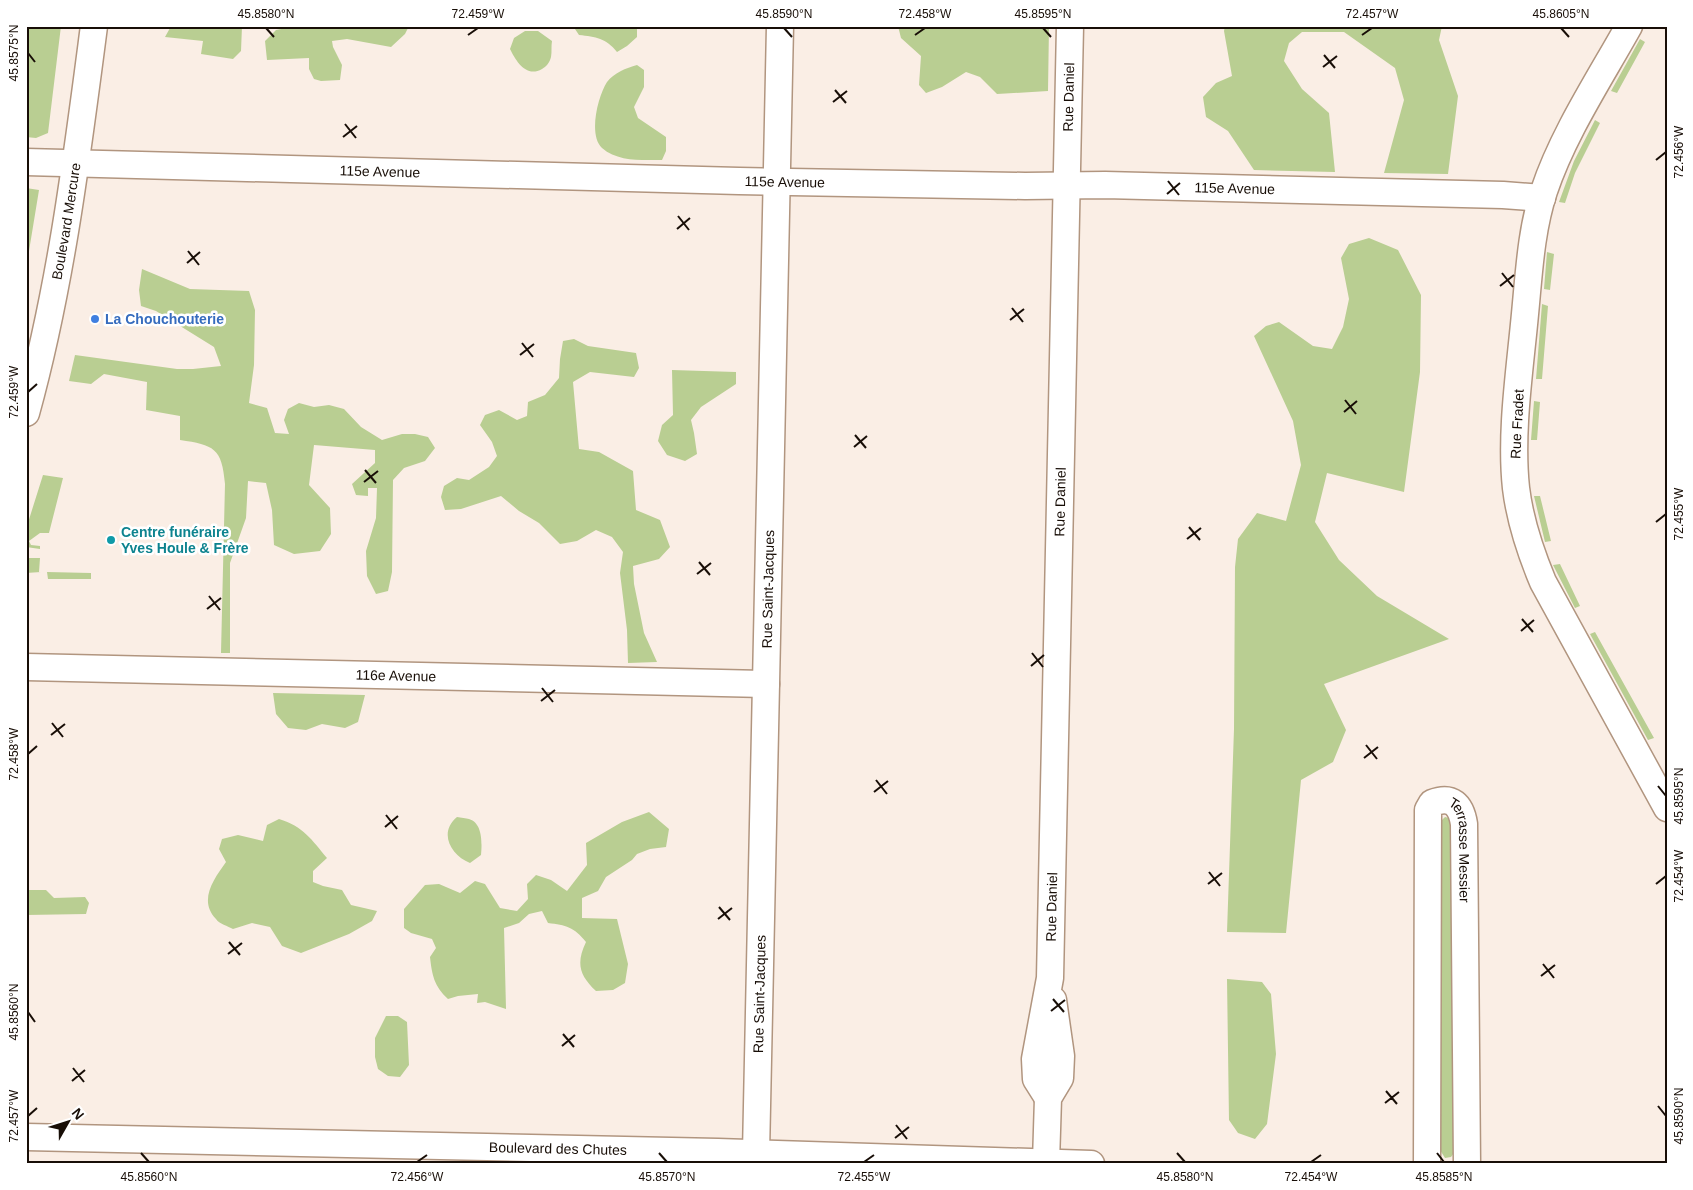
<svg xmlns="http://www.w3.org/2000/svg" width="1693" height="1190" font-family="Helvetica,sans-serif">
	<rect width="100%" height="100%" fill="#faeee5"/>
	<path fill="#b9ce92" d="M26,26h35l-13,107 -12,5 -10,-1z
		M175,26h67l-1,25 -8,8 -32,-5 2,-13 -38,-4 5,-9z
		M297,26h112l-4,8 -14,13 -44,-8 -15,2 1,6 9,18 -2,15 -19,1 -7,-2 -5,-10v-11l-42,2 -2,-19 11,-11z
		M573,26h64v11l-10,9 -10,6c-11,-14 -21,-15 -38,-17z
		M898,26h151l-1,65 -51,3 -17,-17 -14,-5 -24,15 -16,6 -7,-8 2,-29 -20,-18z
		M1225,26h217l-3,14 19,56 -10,78 -64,-1 20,-73 -9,-32 -51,-36h-42l-13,11 -5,18 18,28 27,24 6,59 -81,-2 -26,-39 -22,-14 -3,-20 13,-14 16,-7 -8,-45z
		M525,31h13l14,10c-1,5 0,11 -1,16 -1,5 -5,10 -9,12 -16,9 -26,-8 -32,-20l4,-11z
		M1640,39l5,3 -28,51 -6,-2z
		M637,65l7,5v17l-10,20 4,11 28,19v14l-4,9c-20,0 -44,2 -60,-12 -14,-13 -4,-52 5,-66 7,-9 19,-14 30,-17z
		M1595,120l5,3 -25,50 -10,30 -6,-1 15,-41z
		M26,188l13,2 -10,61h-3z
		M1369,238l29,12 23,45 -1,77 -16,120 -77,-19 -12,49 24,38 38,36 72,43 -125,45 22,46 -13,32 -32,18 -15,153 -59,-1 7,-203 1,-162 3,-28 19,-26 29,8 15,-56 -8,-44 -39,-85 12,-10 13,-4 34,24 19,3 11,-22 6,-28 -8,-41 8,-14z
		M1547,252l7,2 -4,36 -6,-1z
		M142,269l48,20 59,2 6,19 -1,55 -5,38 18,5 8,25 14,1 -5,-14 4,-11 11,-6 15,4 15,-2 15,4 17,18 21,13 20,-6h13l13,3 7,11 -10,13 -21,7 -11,12 -1,92 -4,19 -12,3 -9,-18 -1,-25 10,-33 1,-30h-9v8l-12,-1 -4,-11 23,-21v-13l-61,-5 -5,40 21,23 1,26 -11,17 -26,3 -20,-9 -2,-35 -6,-27 -18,-2 -2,37 -16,45v90h-9l4,-169c-3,-36 -11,-39 -45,-44v-24l-34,-6 1,-28 -43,-8 -13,10 -22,-3 6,-26 102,14h16l28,-3 -7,-19 -58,-36 -15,-5 -2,-16z
		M1542,304l6,2 -6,73h-6z
		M574,339l14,7 48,7 3,15 -5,9 -44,-5 -17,10 6,67 20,3 34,19 3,39 24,10 10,27 -11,12 -26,7 1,18 10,49 13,29 -29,1 -1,-33 -7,-57 3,-21 -11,-15 -16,-7 -19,11 -17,3 -21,-21 -20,-12 -18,-15 -40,13 -16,1 -4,-13 3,-11 13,-8 12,2 20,-13 8,-11 -5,-14 -12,-17 5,-10 14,-5 18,10 10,-4 1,-14 17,-7 14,-17 1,-19 3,-18z
		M672,370l64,2v12l-35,23 -10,13 3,13 3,21 -12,7 -18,-6 -9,-14 4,-16 11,-10z
		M1534,401l6,1 -3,38h-6z
		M43,475l20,3 -14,55h-9l-11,8 2,4 9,1v3l-14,-2v-18z
		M1534,496h6l11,45 -6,1z
		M26,558h14l-1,14h2l-15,1z
		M1560,564l20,42 -5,2 -22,-43z
		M47,572l44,1v6h-43z
		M1595,632l59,106 -6,2 -58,-106z
		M273,693l92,2 -7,27 -13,6 -23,-4 -16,6 -18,-2 -12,-14z
		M649,812l20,17 -3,18 -16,2 -13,5 -5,6 -26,17 -8,14 -16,7v20l35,1 11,45 -3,19 -12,7 -17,1c-17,-16 -20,-28 -10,-49 -12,-15 -20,-17 -38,-19l-6,-12 -13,3 -10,9 -15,5 2,81 -21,-7 -8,1 1,-9 -20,2 -10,3c-14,-13 -16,-24 -18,-42l6,-9 -4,-9 -21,-6 -7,-5v-19l21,-24 14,-1 21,9 15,-12 10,3 15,24 17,3 11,-12 -1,-15 9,-9 15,5 16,11 20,-26 -1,-22 36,-21z
		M457,817c4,1 9,1 12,2 14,4 13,25 12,36l-11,8c-19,-8 -32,-30 -13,-46z
		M1445,817l4,1 4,3 1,332 -3,4 -6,1 -5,-8 1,-329z
		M279,819c24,7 33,21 48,39l-14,13v11l10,4 19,4 9,15 26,6 -5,10 -23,13 -48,19 -19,-7 -12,-19 -18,-4 -19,6c-5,-3 -14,-5 -17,-10 -18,-19 -2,-40 10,-57l-7,-13 3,-10 16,-4 25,6 4,-16z
		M26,890h20l8,8 31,-1 4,6 -3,11 -60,1z
		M1227,979l35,3 9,12 5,60 -9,70 -12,15 -17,-6 -9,-13z
		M386,1016h12l9,6 2,43 -9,12 -12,-1 -10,-7 -3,-12v-19z"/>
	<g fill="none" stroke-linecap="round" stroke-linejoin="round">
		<defs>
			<g id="minor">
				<path d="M1629,26c-29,52 -66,108 -85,165 -13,39 -15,82 -19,123 -5,55 -15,118 -9,174 4,33 14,63 27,94l124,226"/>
				<path id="s1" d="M26,162l713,19 286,5 80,-1 398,10 39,3"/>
				<path id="s2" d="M26,413c35,-127 51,-257 68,-387"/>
				<path id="s3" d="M26,667l740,17"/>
				<path id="s4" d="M1048,1098l-12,-19 -1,-20 15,-81 20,-952"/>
				<path id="s5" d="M26,1137l692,15 373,12"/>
				<path id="s6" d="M756,1153l24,-1127"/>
				<path d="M1046,1162l2,-64 12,-20 1,-22 -8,-56"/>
				<path id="s7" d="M1427,1164l1,-354 4,-7c20,-8 29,2 32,21l3,340"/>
			</g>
		</defs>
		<use href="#minor" stroke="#b1957f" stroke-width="29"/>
		<use href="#minor" stroke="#fff" stroke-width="26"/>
	</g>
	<path fill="none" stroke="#180e07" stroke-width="2" d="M266,28l8,9M784,28l8,9M1043,28l8,9M1561,28l8,9M468,35l10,-7M915,35l10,-7M1362,35l10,-7M28,53l7,9M1324,55l11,13M1323,67l14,-11M835,90l11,13M833,102l14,-11M345,124l11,14M343,137l14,-11M1656,160l10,-8M1168,181l11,14M1167,194l13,-11M678,216l11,14M677,229l13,-11M188,251l11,14M187,263l13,-11M1502,273l11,14M1500,286l14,-11M1012,308l11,14M1010,320l14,-11M522,343l11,14M520,355l14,-11M28,392l9,-8M1345,400l11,14M1344,412l13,-11M855,435l11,13M854,447l13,-11M365,470l11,13M364,482l14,-11M1656,522l10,-8M1189,527l11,13M1187,539l14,-11M699,562l11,13M697,574l14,-11M209,596l11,14M207,609l14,-11M1522,619l11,13M1521,631l13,-11M1032,653l11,14M1031,666l13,-11M542,688l11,14M541,701l14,-11M52,723l11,14M51,735l14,-11M1366,745l11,14M28,754l9,-8M1364,758l14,-11M876,780l11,14M1658,786l8,10M874,792l14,-11M386,815l11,14M385,827l13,-11M1209,872l11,14M1208,884l14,-11M1656,884l10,-8M719,907l11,13M718,919l14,-11M229,942l11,13M228,954l14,-11M1543,964l11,14M1541,976l14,-11M1053,999l11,13M1051,1011l14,-11M28,1012l7,10M563,1034l11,13M562,1046l13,-11M73,1068l11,14M72,1081l13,-11M1386,1091l11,13M1385,1103l14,-11M1658,1106l8,10M28,1116l9,-8M896,1125l11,14M895,1138l14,-11M141,1153l8,9M659,1153l8,9M1177,1153l8,9M1437,1153l7,9M417,1162l10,-7M864,1162l10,-7M1311,1162l10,-7"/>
	<circle fill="#3f7fe0" stroke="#fff" stroke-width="2" cx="95" cy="319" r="5"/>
	<circle fill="#0f9aa8" stroke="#fff" stroke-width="2" cx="111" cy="540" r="5"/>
	<g text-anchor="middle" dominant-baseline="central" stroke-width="5" stroke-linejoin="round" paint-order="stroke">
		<g font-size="14" fill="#180e07" stroke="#fff">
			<text stroke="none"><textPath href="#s4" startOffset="1006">Rue Daniel</textPath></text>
			<text stroke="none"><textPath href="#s1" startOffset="354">115e Avenue</textPath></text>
			<text stroke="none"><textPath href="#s1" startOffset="759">115e Avenue</textPath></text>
			<text stroke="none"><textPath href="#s1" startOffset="1209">115e Avenue</textPath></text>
			<text stroke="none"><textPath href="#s2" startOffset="196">Boulevard Mercure</textPath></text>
			<text transform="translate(1517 424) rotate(-87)">Rue Fradet</text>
			<text stroke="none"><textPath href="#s4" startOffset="601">Rue Daniel</textPath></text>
			<text stroke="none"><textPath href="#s6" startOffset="564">Rue Saint-Jacques</textPath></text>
			<text stroke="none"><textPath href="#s3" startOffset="370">116e Avenue</textPath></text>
			<text stroke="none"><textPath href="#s7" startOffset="434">Terrasse Messier</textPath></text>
			<text stroke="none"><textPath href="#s4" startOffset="196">Rue Daniel</textPath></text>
			<text stroke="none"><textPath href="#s6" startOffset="159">Rue Saint-Jacques</textPath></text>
			<text stroke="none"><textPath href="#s5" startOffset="532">Boulevard des Chutes</textPath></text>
		</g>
		<g font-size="14" font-weight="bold" fill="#366cbe" stroke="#fff" text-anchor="start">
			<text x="105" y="319">La Chouchouterie</text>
		</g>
		<g font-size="14" font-weight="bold" fill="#0d838f" stroke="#fff" text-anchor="start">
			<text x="121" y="532">Centre funéraire<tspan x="121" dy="16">Yves Houle &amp; Frère</tspan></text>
		</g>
	</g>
	<rect width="1693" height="1190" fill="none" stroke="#ffffff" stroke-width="55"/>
	<g transform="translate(68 1122) rotate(51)" stroke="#ffffff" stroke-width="4" paint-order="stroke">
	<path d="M0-4L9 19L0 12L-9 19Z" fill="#180e07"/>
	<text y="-8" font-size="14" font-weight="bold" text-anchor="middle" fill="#180e07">N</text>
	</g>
	<rect x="28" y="28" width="1638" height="1134" fill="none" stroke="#180e07" stroke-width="2"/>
	<g font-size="12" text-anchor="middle" fill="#180e07">
		<text x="266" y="18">45.8580°N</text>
		<text x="478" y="18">72.459°W</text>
		<text x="784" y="18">45.8590°N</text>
		<text x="925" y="18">72.458°W</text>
		<text x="1043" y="18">45.8595°N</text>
		<text x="1372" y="18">72.457°W</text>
		<text x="1561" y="18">45.8605°N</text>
		<text transform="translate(14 53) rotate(-90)" y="4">45.8575°N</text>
		<text transform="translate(1679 152) rotate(-90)" y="4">72.456°W</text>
		<text transform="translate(14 392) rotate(-90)" y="4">72.459°W</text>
		<text transform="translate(1679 514) rotate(-90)" y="4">72.455°W</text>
		<text transform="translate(14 754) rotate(-90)" y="4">72.458°W</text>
		<text transform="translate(1679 796) rotate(-90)" y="4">45.8595°N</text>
		<text transform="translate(1679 876) rotate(-90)" y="4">72.454°W</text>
		<text transform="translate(14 1012) rotate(-90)" y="4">45.8560°N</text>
		<text transform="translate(1679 1116) rotate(-90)" y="4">45.8590°N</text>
		<text transform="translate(14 1116) rotate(-90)" y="4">72.457°W</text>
		<text x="149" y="1181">45.8560°N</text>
		<text x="417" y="1181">72.456°W</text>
		<text x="667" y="1181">45.8570°N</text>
		<text x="864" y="1181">72.455°W</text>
		<text x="1185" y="1181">45.8580°N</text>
		<text x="1311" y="1181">72.454°W</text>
		<text x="1444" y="1181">45.8585°N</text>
	</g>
</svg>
